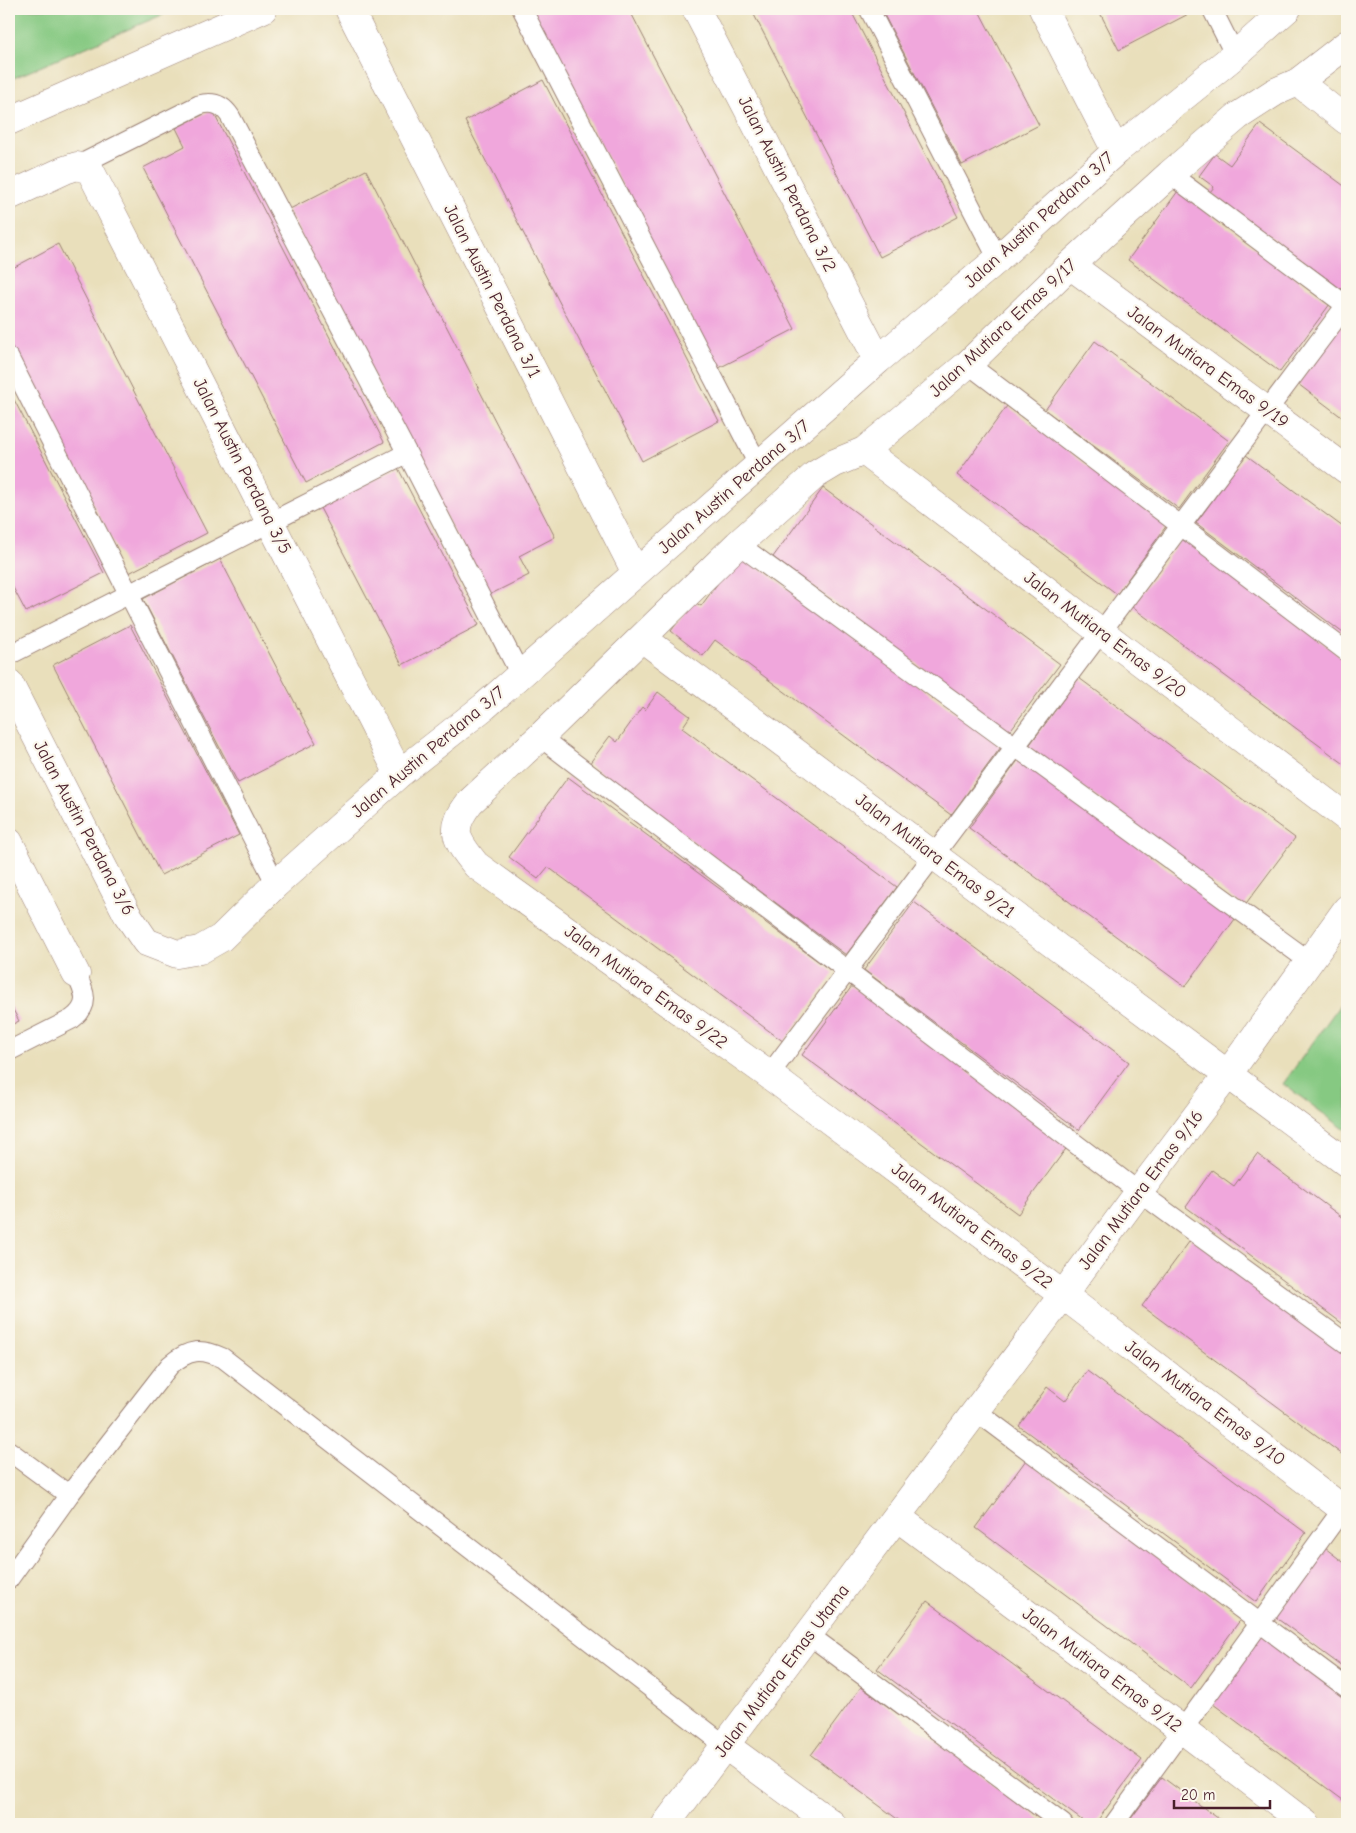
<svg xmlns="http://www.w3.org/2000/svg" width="1356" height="1833" font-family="'Comic Neue',sans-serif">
	<rect width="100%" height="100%" fill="#fbf7ec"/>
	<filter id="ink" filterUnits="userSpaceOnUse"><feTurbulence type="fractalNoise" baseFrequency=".02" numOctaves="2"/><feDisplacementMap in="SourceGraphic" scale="10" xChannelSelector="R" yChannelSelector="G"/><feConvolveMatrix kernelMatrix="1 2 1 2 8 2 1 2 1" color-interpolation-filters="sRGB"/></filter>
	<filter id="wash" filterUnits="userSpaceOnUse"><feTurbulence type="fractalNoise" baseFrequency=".0096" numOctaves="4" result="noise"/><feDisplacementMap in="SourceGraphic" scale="20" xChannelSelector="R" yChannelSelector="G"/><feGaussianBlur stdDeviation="1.12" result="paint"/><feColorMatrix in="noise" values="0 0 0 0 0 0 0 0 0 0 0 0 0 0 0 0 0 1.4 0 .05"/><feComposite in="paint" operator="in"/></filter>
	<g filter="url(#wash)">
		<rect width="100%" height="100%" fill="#e9dfbb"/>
		<path fill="#86c982" stroke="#687456" d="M9,9h167l-167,71z
			M1347,995v136l-64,-47z"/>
		<g id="blocks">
			<path fill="#f0a7dc" d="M531,9h98l166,320 -78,40z
				M751,9h99l108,208 -78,40z
				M881,9h97l61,116 -77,40z
				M1098,9h100l-79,41z
				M543,80l176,341 -77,40 -177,-340z
				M212,110l172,332 -78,41 -163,-315 42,-22 -9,-18z
				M1260,124l87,64v92l-6,9 -131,-97 4,-5 -15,-11 16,-22 15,11z
				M366,170l189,367 -36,19 10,19 -42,21 -199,-386z
				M1178,191l152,113 -50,68 -152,-112z
				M58,244l149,289 -78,40 -120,-232v-71z
				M1347,317v104l-49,-37z
				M1095,341l134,100 -50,68 -134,-99z
				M9,390l95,183 -78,39 -17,-32z
				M1007,406l160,119 -50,69 -160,-119z
				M1246,455l101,75v106l-151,-113z
				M398,468l81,157 -77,40 -82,-157z
				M823,488l237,176 -51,68 -236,-175z
				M1182,538l165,123v105l-215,-159z
				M740,553l261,194 -50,68 -236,-175 -12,16 -32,-25 22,-30 8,5z
				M220,559l96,184 -78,40 -95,-184z
				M130,625l109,210 -78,40 -108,-210z
				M1079,678l216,160 -51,68 -216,-159z
				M658,692l32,24 -8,12 215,159 -51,68 -257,-191 21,-28 7,6 25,-35 3,3z
				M1019,759l216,160 -50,68 -216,-159z
				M568,777l266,196 -50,69 -236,-175 -10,12 -29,-22z
				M914,902l215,160 -50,68 -215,-160z
				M852,986l216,160 -50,68 -216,-159z
				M9,1002l10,19 -10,5z
				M1257,1154l90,67v106l-161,-120 26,-37 22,16z
				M1192,1238l155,115v105l-205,-152z
				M1087,1371l219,162 -50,69 -237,-176 28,-39 18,14z
				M1026,1460l215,159 -50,69 -215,-160z
				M1325,1548l22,17v105l-72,-53z
				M927,1601l215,159 -47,64h-8l-210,-155z
				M1260,1633l87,65v105l-138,-102z
				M861,1687l107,78 78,59h-142l-93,-69z
				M1162,1777l46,34 18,13h-99z"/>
		</g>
	</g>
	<g filter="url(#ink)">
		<use href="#blocks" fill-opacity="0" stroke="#9a7f73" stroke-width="1"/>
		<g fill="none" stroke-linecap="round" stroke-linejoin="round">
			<defs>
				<path id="lane" d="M522,9l237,457
					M869,9l129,250
					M1212,9l23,46
					M77,166l122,-61c14,-4 23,-1 31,11l177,337 113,221
					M1170,174l177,132
					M9,358l267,526
					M968,364l379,288
					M738,544l571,417
					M9,655l398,-202
					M540,737l599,455 208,152
					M9,1051l63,-32c19,-14 13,-26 4,-45
					M769,1075l578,-771
					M976,1411l371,277
					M9,1451l60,44
					M9,1579l60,-84 101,-130c19,-16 31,-17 53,-7l503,388
					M809,1635l254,189
					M1114,1824l233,-321"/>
				<path id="street" d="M349,9l287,564
					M696,9l182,351
					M1043,9l73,142
					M1347,44l-49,38 -23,10 -37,24 -68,58 -100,91 -102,99 -104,87 -29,12 -20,12 -77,69 -198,193 -70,65c-22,28 -14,38 6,63l293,210 294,220 284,217
					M1298,82l49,39
					M9,121l254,-112
					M9,196l56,-26 12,-4 13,4 309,604
					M1070,265l277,205
					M864,451l237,181 246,186
					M642,638l705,525
					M9,683l118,231 19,28 31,12 23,-4 21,-12 55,-54 123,-110 86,-68 393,-346 120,-101 118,-108 119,-96 52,-46
					M9,842l67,132
					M897,1517l286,213 123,94
					M726,1746l106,78
					M666,1824l397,-529 76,-103 89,-118 119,-165"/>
			</defs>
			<use href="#lane" stroke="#9a7f73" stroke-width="21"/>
			<use href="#street" stroke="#9a7f73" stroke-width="29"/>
			<use href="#lane" stroke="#fff" stroke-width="19"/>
			<use href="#street" stroke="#fff" stroke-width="28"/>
		</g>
	</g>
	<g text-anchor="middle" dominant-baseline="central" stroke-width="4.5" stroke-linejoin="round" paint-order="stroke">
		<g font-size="18" fill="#4a1f2b" stroke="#fbf7ec">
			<text transform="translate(787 184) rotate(63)">Jalan Austin Perdana 3/2</text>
			<text transform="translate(1039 220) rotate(-42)">Jalan Austin Perdana 3/7</text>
			<text transform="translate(492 291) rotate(63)">Jalan Austin Perdana 3/1</text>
			<text transform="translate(1003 328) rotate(-43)">Jalan Mutiara Emas 9/17</text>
			<text transform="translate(1208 367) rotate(36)">Jalan Mutiara Emas 9/19</text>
			<text transform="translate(242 466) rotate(63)">Jalan Austin Perdana 3/5</text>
			<text transform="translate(734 487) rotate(-41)">Jalan Austin Perdana 3/7</text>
			<text transform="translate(1105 635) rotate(37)">Jalan Mutiara Emas 9/20</text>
			<text transform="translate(428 752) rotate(-40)">Jalan Austin Perdana 3/7</text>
			<text transform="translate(84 828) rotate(62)">Jalan Austin Perdana 3/6</text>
			<text transform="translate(935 856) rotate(37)">Jalan Mutiara Emas 9/21</text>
			<text transform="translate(646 987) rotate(36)">Jalan Mutiara Emas 9/22</text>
			<text transform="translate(1141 1190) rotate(-53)">Jalan Mutiara Emas 9/16</text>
			<text transform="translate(972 1226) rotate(37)">Jalan Mutiara Emas 9/22</text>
			<text transform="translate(1205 1403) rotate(37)">Jalan Mutiara Emas 9/10</text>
			<text transform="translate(1102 1670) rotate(37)">Jalan Mutiara Emas 9/12</text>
			<text transform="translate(782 1671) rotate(-53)">Jalan Mutiara Emas Utama</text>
		</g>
	</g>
	<rect width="1356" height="1833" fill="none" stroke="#fbf7ec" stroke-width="30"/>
	<path d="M1174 1800v8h96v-8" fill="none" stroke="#4a1f2b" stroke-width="2.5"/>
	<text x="1181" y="1800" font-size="15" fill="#4a1f2b" stroke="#fbf7ec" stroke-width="4" paint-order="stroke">20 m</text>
</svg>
